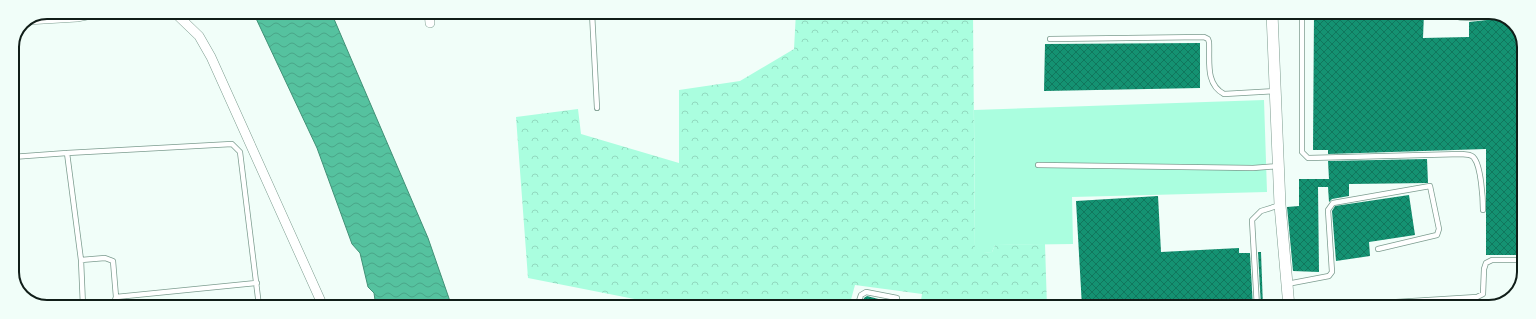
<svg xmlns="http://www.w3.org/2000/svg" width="1536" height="319" font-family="Commissioner,sans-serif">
	<defs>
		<pattern id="forest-crowns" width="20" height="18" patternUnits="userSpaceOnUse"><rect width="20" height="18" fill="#aafedf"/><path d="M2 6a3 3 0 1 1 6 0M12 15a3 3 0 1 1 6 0" fill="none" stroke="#91d9bf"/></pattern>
		<pattern id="water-waves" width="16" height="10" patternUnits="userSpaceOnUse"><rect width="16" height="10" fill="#55c29f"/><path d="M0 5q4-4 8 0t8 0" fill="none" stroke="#49a688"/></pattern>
		<pattern id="building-cross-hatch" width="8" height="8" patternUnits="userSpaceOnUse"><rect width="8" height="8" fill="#149272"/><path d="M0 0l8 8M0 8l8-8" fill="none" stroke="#11775d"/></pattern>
	</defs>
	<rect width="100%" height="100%" fill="#f1fef9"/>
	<path fill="#aafedf" d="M1264,100l3,92 -195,5 1,47 -78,1 -3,7 -17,2 -1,-144z"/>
	<path fill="url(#forest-crowns)" d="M796,12h177l2,241 17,-1 3,-7 50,-1 2,63h-127l2,-13 -67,-9 -6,22h-174l-147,-29 -12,-161 62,-8 3,25 98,29v-73l61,-9 54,-32z"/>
	<path fill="url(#water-waves)" stroke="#419177" d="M253,12h78l97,226 24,69h-76l-2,-14 -6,-6 -8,-34 -8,-9 -35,-96z"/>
	<path fill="url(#building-cross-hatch)" d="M1314,13h110l-1,25 46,-1v-15l36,-4 10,6 9,19 -1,212h-37v-106l-158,5v-4h-15z
		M1200,43v45l-156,3 1,-47z
		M1427,159l1,24 -79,1v12l-17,3 -3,3 -1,-15h-10l1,85 -26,-1 -6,-64 12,-1v-27h30l-1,-18z
		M1409,195l6,40 -46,7 1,14 -34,5 -4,-50 3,-5z
		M1158,196l3,56 78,-4v5h11l3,54h-171l-6,-106z
		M1258,252h3l2,55h-2z
		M867,296l30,8 -1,3h-35l3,-9z"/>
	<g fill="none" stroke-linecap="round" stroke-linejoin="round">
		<defs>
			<path id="service" d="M580,12h25
				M592,13l5,95
				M1302,13v139l6,6 154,-4c4,1 10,0 12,4 7,8 9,41 9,52
				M1447,13c14,9 37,3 53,2
				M1050,39l154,-2 4,2 1,3c1,19 -4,42 15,52l51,-3
				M67,153l14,107 2,46
				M12,157l55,-4 165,-9 8,8 19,154
				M1038,165l215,3 25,-2
				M81,260l24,-2 8,3 3,36 -3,9
				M1287,284l42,-8 3,-4 -4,-62 5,-7 97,-17 9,43 -2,6 -59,14
				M116,297l141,-14
				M1289,303h91l97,-6 6,-3 1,-25 2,-6 6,-3h31
				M857,307l4,-12 5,-3 31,6
				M1257,307l-5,-87 9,-9 19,-6
				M1460,307l45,-6"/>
			<path id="minor" d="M174,12l25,24 12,21 112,249
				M429,12l1,11
				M27,20l50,-3 24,-5"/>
			<path id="tertiary" d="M1272,13l8,192 9,102"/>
		</defs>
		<use href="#service" stroke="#7c9c8f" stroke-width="6"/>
		<use href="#minor" stroke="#7c9c8f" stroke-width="10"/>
		<use href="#tertiary" stroke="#7c9c8f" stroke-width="12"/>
		<use href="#service" stroke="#fff" stroke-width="4.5"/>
		<use href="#minor" stroke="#fff" stroke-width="9"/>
		<use href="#tertiary" stroke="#fff" stroke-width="11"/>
	</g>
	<path d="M0 0H1536V319H0ZM47 19H1489A28 28 0 0 1 1517 47V272A28 28 0 0 1 1489 300H47A28 28 0 0 1 19 272V47A28 28 0 0 1 47 19Z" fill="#f1fef9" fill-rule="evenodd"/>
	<path fill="none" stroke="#111e19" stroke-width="2" d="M47 19H1489A28 28 0 0 1 1517 47V272A28 28 0 0 1 1489 300H47A28 28 0 0 1 19 272V47A28 28 0 0 1 47 19Z"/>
</svg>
